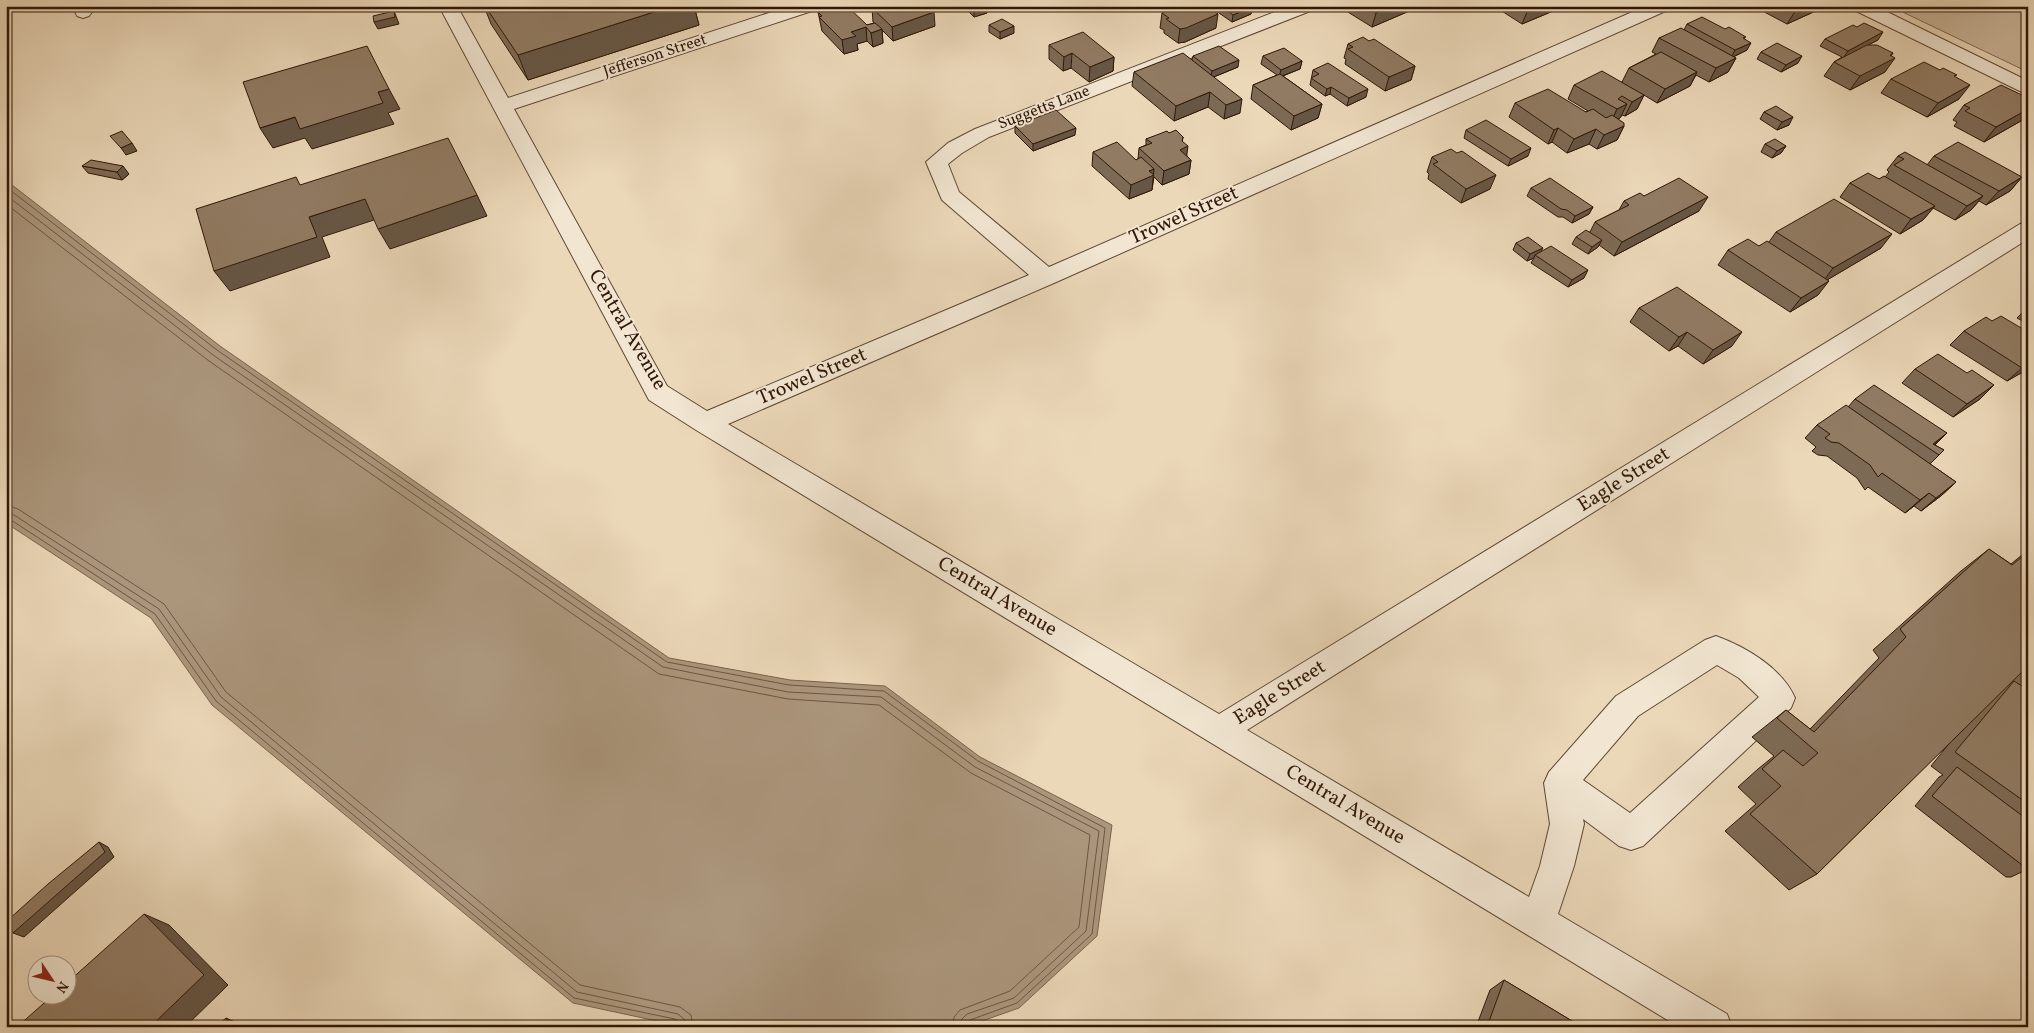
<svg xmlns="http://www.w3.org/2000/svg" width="2034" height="1033" font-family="Vollkorn,serif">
	<rect width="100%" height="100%" fill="#ebd8b9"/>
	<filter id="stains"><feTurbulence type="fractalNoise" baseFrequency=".004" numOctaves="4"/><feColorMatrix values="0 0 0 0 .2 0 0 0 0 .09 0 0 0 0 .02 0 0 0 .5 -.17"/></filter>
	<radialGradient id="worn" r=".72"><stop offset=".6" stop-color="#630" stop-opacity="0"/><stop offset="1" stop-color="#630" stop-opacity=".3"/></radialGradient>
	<path fill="#cbb79b" stroke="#7e6750" d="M1890,6h138v66z"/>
	<path fill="#ab967c" stroke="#7a634d" d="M6,184l6,1 208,161 449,312 121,22 95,6 95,71 132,68 -15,111 -78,72 -54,19h-280l-112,-24 -361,-298 -61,-87 -145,-95z"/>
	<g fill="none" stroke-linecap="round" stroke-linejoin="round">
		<path stroke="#6e5641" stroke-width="1" d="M6,189l4,1 207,160 450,312 122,23 95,6 94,70 127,67 -13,106 -75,69 -47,17 -3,7
			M6,195l207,160 450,312 125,25 93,5 94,70 124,64 -13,100 -72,67 -47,16 -5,5 -2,8
			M6,204l203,157 450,313 129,25 91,6 92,68 119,62 -11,92 -69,64 -50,19 -6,7 -1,10
			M6,505l12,4 146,95 62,88 354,293 100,22 11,8 2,12
			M6,513l8,2 145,94 62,88 356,295 101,22 6,5 2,8
			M6,519l5,1 144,94 61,87 358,297 101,21 4,3v5"/>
		<defs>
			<path id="minor" d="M73,6h18l1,6 -3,4 -6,2 -6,-2z
				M439,6h18l51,92 282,-92h28l-3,4 -301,99 153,277 40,25 322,-136 -87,-75 -16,-38 22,-19 27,-14 315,-123h26l-3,4 -324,127 -27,16 -14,11 11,28 90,75 597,-261h25l-3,4 -614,273 -326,141 491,290 801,-490 8,-2v17l-781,491 282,167 11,-31 10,-42 -6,-41 5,-11 67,-76 89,-56 11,-4c30,11 66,32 79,62l-4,10 -148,138 -12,4 -12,-4 -36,-27 1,5 -10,42 -16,48 169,100 5,13h-53l-983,-597 -47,-30zM1717,665l22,13 20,19 -129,116 -47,-33 55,-64z
				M1851,6h24l153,75v14l-174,-85z"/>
		</defs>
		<use href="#minor" stroke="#5f4733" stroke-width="2"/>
		<use href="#minor" fill="#f2e6d2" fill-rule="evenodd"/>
	</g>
	<path fill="#7d6a55" stroke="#301706" d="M484,6h210l5,19 -171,55 -37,-56z
		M958,6h34v1l-5,2v4l-13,4 -9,-9 -4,1z
		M1209,6h42v8l-19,8z
		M1344,6h77l-49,21 -29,-18z
		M1497,6h68l-43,18 -25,-16z
		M1753,6h69l-2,3 -33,15z
		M872,8l63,18 -42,15 -11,-11 1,13 -10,4 -6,-6 -10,3 1,6 -14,4 -22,-23 -4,-19 49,13 7,-2 -1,-1z
		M1162,13l54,15 -31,14 -7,1 -14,-10v-3l-4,-2z
		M1687,24l58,15 2,11 -14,7 3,1 -8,14 -19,10 -13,-7 -6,11 -33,17 -13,-8 -7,14 -12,7 -3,-1 -2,3 -2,1 6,7 -7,14 -20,9 -8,-5 -22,9 -15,-11 -4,2 -39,-27 6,-14 71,9 2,-1 -20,-12 6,-14 48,-3 7,-14 27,-14 -4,-2 7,-14 25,-8z
		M989,25l25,8 -14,6 -11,-7z
		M1825,39l53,1 -10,5 25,8 -2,3 -6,16 -35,18 -26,-14 10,-14 8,-5 -22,-11z
		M1369,41l46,25 -4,14 -26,11 -40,-27 1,-5 -2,-1 4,-14z
		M1049,45l65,12 -1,14 -24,11 -18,-14 -8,3 -14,-12z
		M1761,52l37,11 -17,9 -24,-13z
		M1193,56l45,11 -24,10 26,36 -16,6 -16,-12 -34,14 -42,-35 2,-14 58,-12z
		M1263,56l39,5 -2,8 -17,7 39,28 -4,14 -27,12 -40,-31 2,-14 24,-10 -16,-11z
		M1313,70l53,27 -19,9 -17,-12 -5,2 -15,-11z
		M1955,77l4,22 -32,18 -46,-24 10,-14z
		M1964,105l62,13 -42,24 -30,-16 3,-4 -4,-2z
		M1764,112l25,13 -12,5 -17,-11z
		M1015,126l60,9 -42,16 -18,-18z
		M1466,130l62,26 -20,10 -44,-28z
		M1169,133l14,4 -1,4 5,15 4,4 -2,14 -27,11 -8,-8 -2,13 -23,9 -37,-33 1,-14 43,8 2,-1 1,-11 7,-3v-6z
		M1765,144l21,2 -5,7 -9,5 -11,-6z
		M1898,156l29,9 7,-9 88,21 -12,14 -24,14 -7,-4 -8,9 -16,10 -22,-12 -10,12 -23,14 -60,-37 10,-14 29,-4 6,-2 4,-5 -2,-2z
		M1432,157l58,32 -29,14 -33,-24 1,-5 -2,-2z
		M82,166l47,8 -7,6 -34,-7z
		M1531,188l62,19 -4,7 -17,9 -9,-6h-5l-31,-21z
		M1644,196l55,15 -85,45 -15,-11 -1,2 -10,7 -16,-10 4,-7 14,-5 5,-10 24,-12 5,-9z
		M1776,232l105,16 -54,32 -9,15 -28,17 -72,-47 10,-15 31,-4 10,-4z
		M1516,243l25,9 43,26 -16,9 -37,-24 3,-5 -7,3 -14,-11z
		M2028,307v17l-11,-6z
		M1639,308l93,38 -29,18 -25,-18 -9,5 -39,-29z
		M1992,321l36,11v44l-1,1 -6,-4 -14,8 -57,-36 14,-14z
		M1915,369l65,30 -27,18 -51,-34z
		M1855,399l92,34 -12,12 9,5 -14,14 26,18 -14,13 -21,16 -7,-5 -9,7 -37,-26 -3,3 -8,-12 -30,-22 -9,-1 -6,-4 4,-4 -11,-9 12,-13 31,-18z
		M1989,549l22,15 17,-14v319l-17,8h-5l-91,-71 24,-29 4,-2 -12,-9 21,-26 -135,134 -28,16 -64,-59 31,-27 -18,-17 20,-18 16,-13 -22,-19 34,-27 24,19 69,-71 -6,-8 88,-79z
		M1504,980l78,47h-106l14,-37z"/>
	<path fill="#665645" stroke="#301706" d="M673,6h21l5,19 -171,55 -10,-25z
		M961,6h4v2l-4,1z
		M974,6h18v1l-5,2v4l-13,4z
		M1391,6h30l-49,21 4,-14z
		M1537,6h28l-43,18 6,-14z
		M1804,6h18l-2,3 -33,15 9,-14z
		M1252,7l-1,7 -19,8 1,-7z
		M394,11l5,13 -21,5 -4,-7z
		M934,12l1,14 -42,15 -1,-14z
		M1218,14l-2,14 -31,14 -7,1 2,-14z
		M1014,26v7l-14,6v-7z
		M866,27l1,14 -10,3 1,6 -14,4 -2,-14 9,-8z
		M882,29l1,14 -10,4 -2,-14z
		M1883,32l-5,8 -35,18 5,-7z
		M1751,43l-4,7 -16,8 4,-8z
		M1072,53l-1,15 -8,3 1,-14z
		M1893,53l-6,9 8,-4 -10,14 -35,18 10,-14z
		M1802,56l-4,7 -17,9 5,-7z
		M1114,57l-1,14 -24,11 1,-15z
		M1736,58l-8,14 -19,10 7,-14z
		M1239,60l-1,7 -27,11 1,-7z
		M1302,61l-2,8 -21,8 2,-7z
		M1415,66l-4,14 -26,11 4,-14z
		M1697,72l-7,14 -33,17 8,-14z
		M1970,85l-11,14 -32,18 11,-14z
		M1331,87l-1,7 -5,2 2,-7z
		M389,89l11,20 -12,4 6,11 -82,25 -7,-11 -32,10 -13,-20z
		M1368,89l-2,8 -19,9 2,-8z
		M1210,92l-2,15 -34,14 2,-15z
		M1644,95l-7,14 -12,7 7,-14z
		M1242,99l-2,14 -16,6 2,-14z
		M1322,104l-4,14 -27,12 3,-14z
		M1627,104l-7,14 -10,6 7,-15z
		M2028,109v6l-2,3 -42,24 12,-15z
		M1793,117l-4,8 -12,5 5,-8z
		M1624,126l-7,14 -20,9 7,-14z
		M1076,128l-1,7 -42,16v-7z
		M1558,128l-6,14 -4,2 6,-14z
		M1596,129l-7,15 -22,9 7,-14z
		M1183,137l-2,12 7,-3 -2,15 -8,3 4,-23z
		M132,143l5,8 -11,4 -5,-7z
		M1786,146l-5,7 -9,5 5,-7z
		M1531,148l-3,8 -20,10 3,-7z
		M1191,160l-2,14 -27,11 2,-14z
		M123,166l6,8 -7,6 -5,-8z
		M1154,169l-2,21 -23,9 2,-14 18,-14z
		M1496,175l-6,14 -29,14 5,-14z
		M2022,177l-12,14 -24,14 13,-14z
		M477,195l10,21 -97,33 -12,-20z
		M1983,196l-12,14 -16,10 12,-14z
		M1708,197l-9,14 -85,45 8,-14z
		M365,199l12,20 -55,18 8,20 -100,34 -16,-20 95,-54z
		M1935,206l-12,14 -23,14 11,-15z
		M1593,207l-4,7 -17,9 3,-7z
		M1892,234l-11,14 -59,35 11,-15z
		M1602,240l-4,7 -10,7 4,-7z
		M1543,248l-4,7h-4l-1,3 -7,3 3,-7z
		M1588,270l-4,8 -16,9 4,-7z
		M1829,281l-11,14 -28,17 11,-14z
		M1687,332l-9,14 -9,5 10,-14z
		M1742,332l-10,14 -29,18 10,-14z
		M2028,364v2l-7,7 -14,8 15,-13z
		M1994,385l-14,14 -27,18 14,-13z
		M1947,433l-14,13v-2z
		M1956,482l-14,13 -21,16 15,-13z
		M1929,493l-15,13 -9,7 15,-13z
		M99,842l9,5 6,10 -90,80 -11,-4z
		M144,914l25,11 59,60 -43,42h-35z
		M226,1018l9,4 4,5h-7z"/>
	<path fill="#917b63" stroke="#301706" d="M485,6h188l-155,49z
		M837,6h6l2,2 3,-1 19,18 8,-2 7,6 -11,4 -5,-6 -15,5 5,4 -14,4 -23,-23 3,-1 -4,-4z
		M877,6h51l6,6 -42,15 -20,-19z
		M1178,6h28l12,8 -32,14 -6,1 -14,-10 3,-1 -7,-5z
		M1221,6h30l1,1 -19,8z
		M1365,6h26l-15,7z
		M1522,6h15l-9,4z
		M1788,6h16l-8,4z
		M394,11l1,6 -21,5 -1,-6z
		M1702,17l23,12 4,-2 17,10 -3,1 8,5 -16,7 -48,-26z
		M1002,19l12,7 -14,6 -11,-7z
		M1864,23l19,9 -35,19 -23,-12 28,-14 4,2z
		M1681,28l55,30 -20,10 -57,-30z
		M1083,32l31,25 -24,10 -18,-14 -8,4 -15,-12z
		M1363,37l6,4 5,-2 41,27 -26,11 -41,-28 5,-2 -5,-3z
		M1777,43l25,13 -16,9 -25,-13z
		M1867,45h10l16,8 -3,2 5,3 -35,18 -26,-14z
		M367,46l22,43 -11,3 5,11 -83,26 -5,-12 -35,11 -17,-46z
		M1219,46l20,14 -27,11 -19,-15z
		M1284,48l18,13 -21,9 -18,-14z
		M1661,52l36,20 -32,17 -36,-21z
		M1183,53l59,46 -16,6 -16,-13 -34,14 -42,-34z
		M1924,62l16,8 3,-2 14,7 -3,1 16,9 -32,18 -47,-24z
		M1328,63l40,26 -19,9 -18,-11 -4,2 -16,-11 8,-4 -6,-4z
		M1602,71l42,24 -12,7 -10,-6 -4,3 9,5 -10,5 -43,-24z
		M1280,74l42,30 -28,12 -41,-31z
		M2001,85l27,13v11l-32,18 -31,-16 5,-3 -6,-3z
		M1548,89l38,23 7,-3 13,9 6,-3 12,8v3l-20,9 -8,-6 -22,10 -16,-11 -4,2 -39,-27z
		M1776,106l17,11 -11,5 -18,-10z
		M1056,110l20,18 -43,16 -18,-18z
		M1486,120l45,28 -20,11 -45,-29z
		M1176,130l7,7 -1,4 6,5 -8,4 11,10 -27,11 -25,-23 13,-5 -6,-4 21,-8 2,2z
		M122,131l10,12 -11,5 -11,-12z
		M448,138l29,57 -99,34 -13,-30 -56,18 8,20 -103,34 -18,-62 100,-32 4,8z
		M1775,139l11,7 -9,5 -12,-7z
		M1117,142l19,18 5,-3 13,12 -5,2 5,4 -23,10 -38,-33z
		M1958,142l64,35 -23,14 -65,-35z
		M1451,149l6,4 5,-2 34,24 -30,14 -33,-25 5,-2 -6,-5z
		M1905,152l78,44 -16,10 -73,-41 10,-6 -6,-3z
		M91,160l32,6 -6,6 -35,-6z
		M1868,173l11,6 5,-3 51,30 -24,13 -61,-36z
		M1550,178l43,29 -18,9 -8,-6 -6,-1 -30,-21z
		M1679,178l29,19 -86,45 -27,-20 34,-17 -5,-4 16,-8 4,3z
		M1834,199l58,35 -59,34 -57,-36z
		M1586,230l16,10 -10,7 -16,-10z
		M1528,237l15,11 -13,6 -14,-11z
		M1748,239l11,7 8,-5 62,40 -28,17 -73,-48z
		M1551,246l37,24 -16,10 -37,-25z
		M1677,287l65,45 -29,18 -26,-18 -8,5 -40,-29z
		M2001,316l27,16v32l-6,4 -58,-37 22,-14 6,4z
		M1938,354l29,19 5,-3 22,15 -27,19 -52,-35z
		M1874,385l73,48 -14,11 11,6 -5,5 -84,-56z
		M1846,405l110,77 -20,16 -7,-5 -9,7 -38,-27 -4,4 -8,-12 -31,-22 -8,-1 -6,-4 5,-4 -13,-9z
		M1989,549l23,16 16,-13v114l-211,208 -67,-60 31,-28 -19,-17 21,-19 20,16 15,-13 -41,-35 9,-8 28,22 92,-95 -6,-8z
		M2014,681l14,9v114l-73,-52z
		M1957,767l71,53v48h-2l-94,-72z
		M99,842l6,10 -92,81 -6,-12 41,-37z
		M144,914l60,61 -54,52h-133l35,-31h16v-14z
		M1504,980l78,47h-95z
		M226,1018l6,9h-16z"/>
	<g text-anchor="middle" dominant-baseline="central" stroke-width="4" stroke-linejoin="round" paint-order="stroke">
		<g font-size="16" fill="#301706" stroke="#f2e6d2">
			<text transform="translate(655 56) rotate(-18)">Jefferson Street</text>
			<text transform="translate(1044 108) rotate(-21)">Suggetts Lane</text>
		</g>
		<g font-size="20" fill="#301706" stroke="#f2e6d2">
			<text transform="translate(1184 216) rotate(-24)">Trowel Street</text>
			<text transform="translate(627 330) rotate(60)">Central Avenue</text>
			<text transform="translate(812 377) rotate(-23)">Trowel Street</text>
			<text transform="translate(1624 480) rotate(-32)">Eagle Street</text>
			<text transform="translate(997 597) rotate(31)">Central Avenue</text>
			<text transform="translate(1280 693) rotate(-32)">Eagle Street</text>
			<text transform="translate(1345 805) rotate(31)">Central Avenue</text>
		</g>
	</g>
	<rect width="2034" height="1033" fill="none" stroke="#ebd8b9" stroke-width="25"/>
	<rect x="8" y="8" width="2019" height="1018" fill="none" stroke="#301706" stroke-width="2.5"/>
	<rect x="12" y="12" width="2009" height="1008" fill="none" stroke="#301706"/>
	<g transform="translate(52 980) rotate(125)"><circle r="24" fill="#f2e6d2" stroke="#a49380"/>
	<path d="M0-4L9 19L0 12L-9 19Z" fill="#8f2418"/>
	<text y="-8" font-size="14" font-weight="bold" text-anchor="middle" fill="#301706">N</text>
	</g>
	<rect width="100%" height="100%" filter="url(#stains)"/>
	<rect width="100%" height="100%" fill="url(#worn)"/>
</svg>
